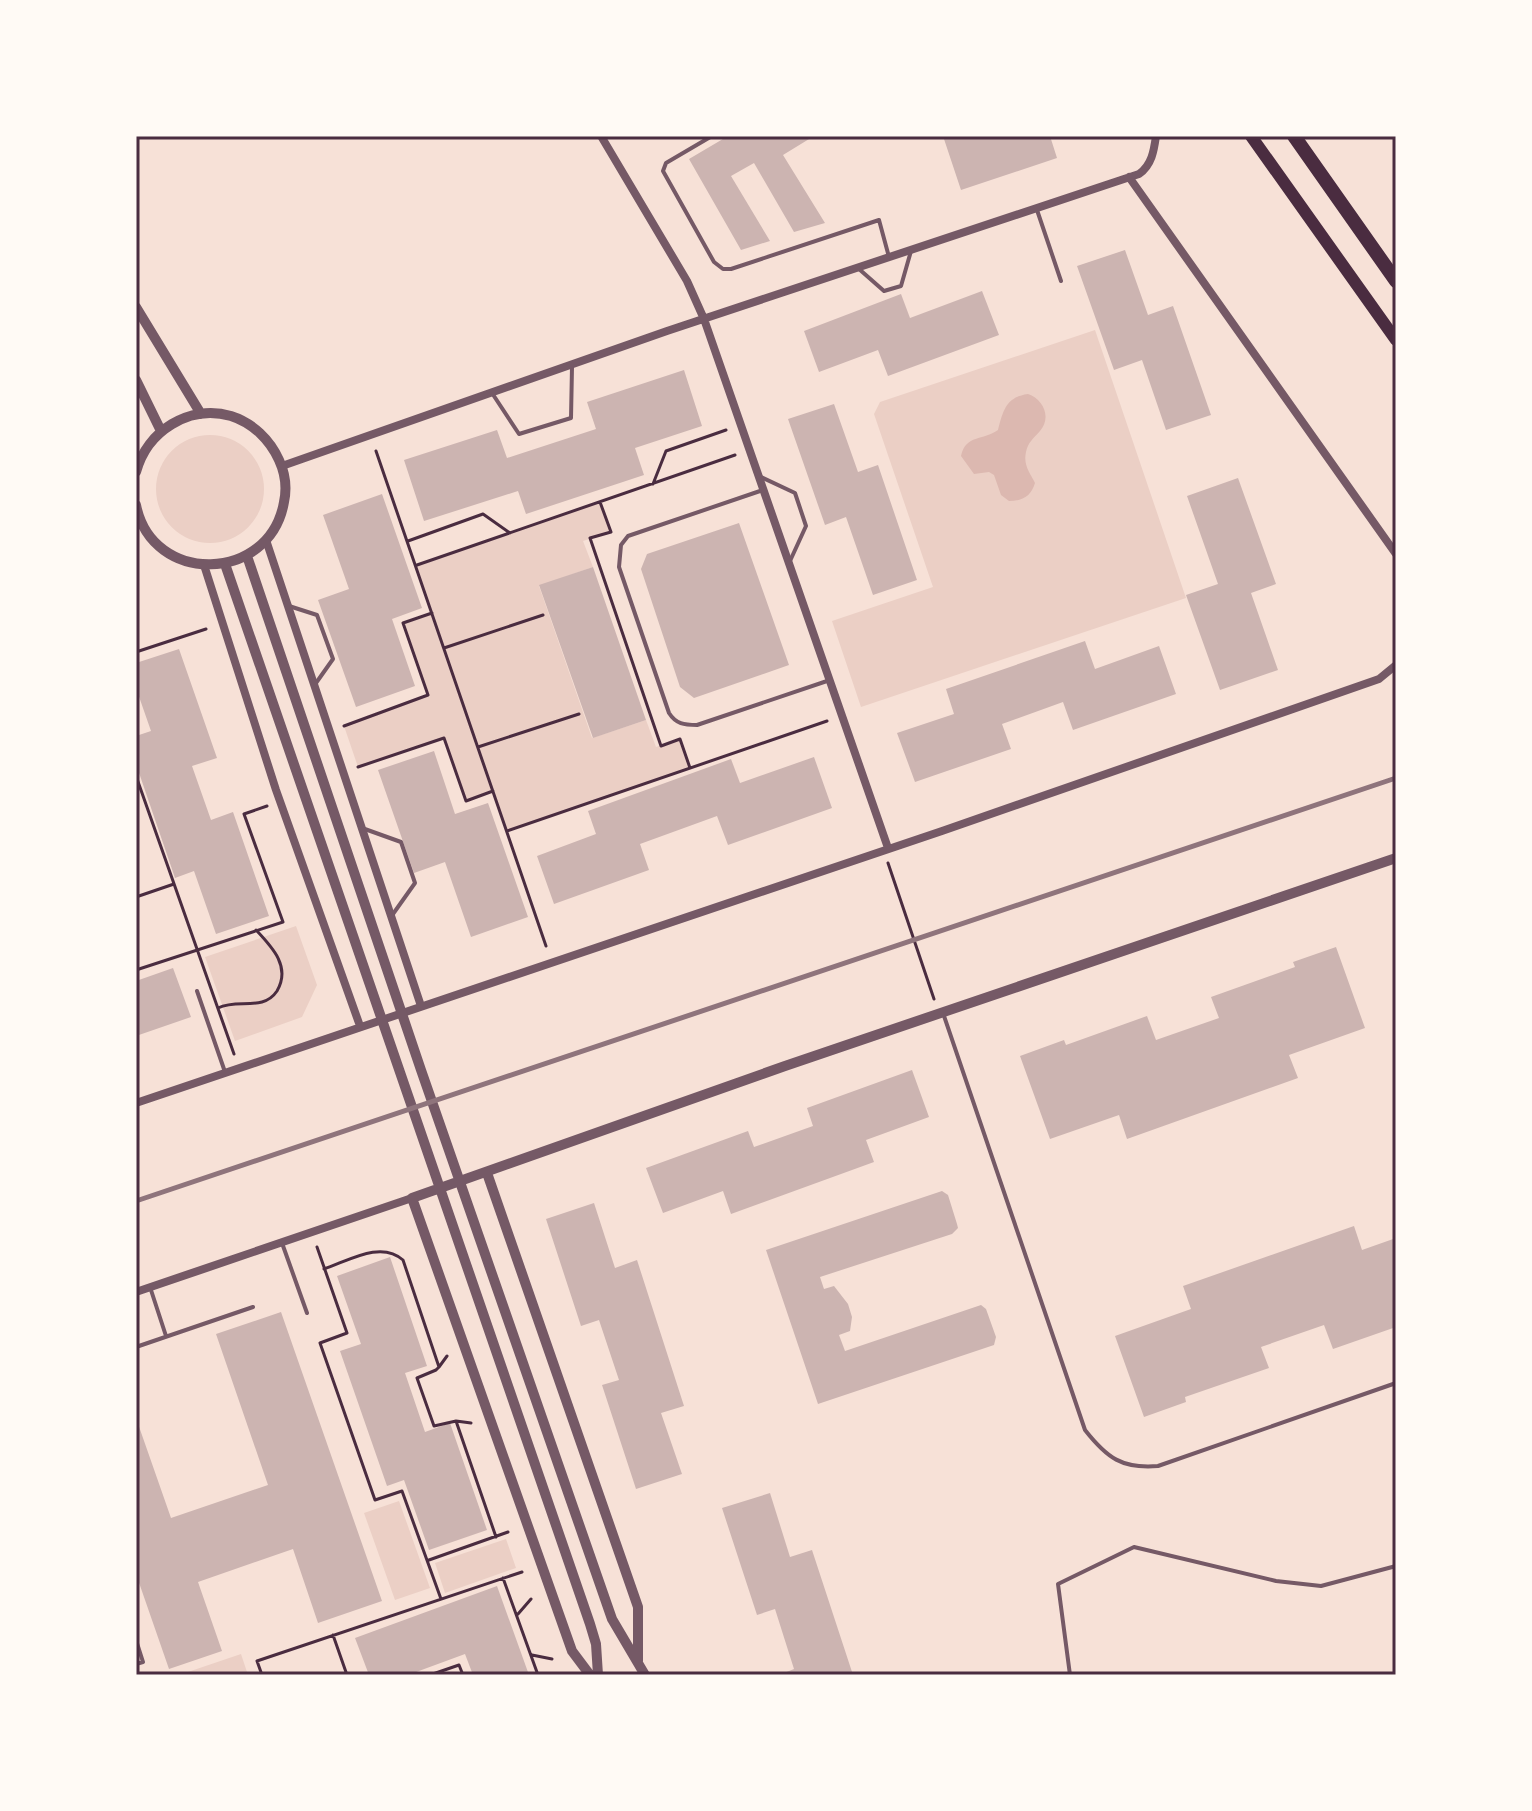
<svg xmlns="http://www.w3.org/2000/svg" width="1532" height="1811" font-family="Literata,serif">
	<rect width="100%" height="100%" fill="#f7e1d7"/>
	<path fill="#ebcfc5" d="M1095,330l91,268 -325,109 -29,-86 101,-34 -59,-173 6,-12z
		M156 489a54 54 0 1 1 108 0a54 54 0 1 1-108 0Z
		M600,502l11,30 -28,9 10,26 -54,19 53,152 54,-18 10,27 24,-8 10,29 -183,63 -14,-39 -27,9 -22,-63 -86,29 -14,-41 84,-31 -25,-72 29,-10 -16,-47z
		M296,926l21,59 -15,32 -67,24 -30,-84z
		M399,1501l31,87 -35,12 -31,-87z
		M506,1539l10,29 -71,25 -10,-30z
		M241,1654l7,21h-69z"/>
	<path fill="#dcb8b0" d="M1028,394c15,5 24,23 12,37 -6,7 -12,11 -14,21 -3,13 4,21 9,31 -4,13 -12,18 -26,18l-8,-6 -7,-20 -5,-3 -15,2 -13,-18c5,-22 22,-15 37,-26 5,-19 8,-33 30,-36z"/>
	<path fill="#ccb4b1" d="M728,136h86l-31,19 42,68 -31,9 -40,-69 -23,13 39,65 -29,9 -52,-91z
		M943,136h107l7,22 -96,32z
		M1125,250l23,65 25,-9 38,109 -45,15 -24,-70 -28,10 -37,-104z
		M982,291l17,44 -111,41 -10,-26 -59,22 -15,-41 97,-37 9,24z
		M684,370l18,56 -67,22 9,27 -118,39 -8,-23 -94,30 -20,-61 93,-30 10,28 89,-29 -9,-27z
		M834,404l24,68 20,-7 39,115 -44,15 -27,-78 -21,8 -37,-106z
		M1238,478l38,106 -25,9 27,77 -58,20 -34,-95 32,-11 -31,-88z
		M382,494l40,114 -30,11 23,67 -59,21 -38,-107 31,-11 -26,-74z
		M739,523l50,142 -95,33 -14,-11 -39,-118 6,-15z
		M593,567l53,153 -53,18 -54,-153z
		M1085,641l10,28 64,-23 17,48 -103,36 -10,-28 -61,22 9,25 -96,33 -18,-49 57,-19 -8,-25z
		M179,649l38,109 -25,8 19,54 22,-8 36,104 -53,18 -22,-63 -19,7 -39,-114v-28l15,-5 -15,-43v-25z
		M434,751l21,63 33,-11 40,114 -57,20 -26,-75 -31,11 -36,-103z
		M814,757l18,51 -104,37 -11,-29 -77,28 9,26 -95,34 -17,-48 59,-22 -8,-23 143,-52 9,24z
		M1336,947l29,81 -76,27 9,23 -171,61 -8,-24 -69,24 -30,-83 44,-16 2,5 81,-29 9,24 63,-22 -8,-21 84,-30 -2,-5z
		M173,968l18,49 -55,19v-55z
		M912,1070l17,47 -63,23 8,22 -143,52 -8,-23 -60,22 -17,-45 102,-37 6,16 59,-21 -6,-18z
		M942,1191l6,4 9,29 1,4 -6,6 -132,43 4,12 10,-3 14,18 4,13 -2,14 -11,4 6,16 136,-46 5,4 10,28 -2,8 -176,59 -52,-154z
		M594,1203l21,65 22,-8 47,146 -23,7 21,61 -46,15 -34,-104 17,-5 -20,-60 -18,6 -35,-107z
		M1354,1226l8,24 34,-12v89l-63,22 -9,-24 -63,22 8,21 -84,29 1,5 -42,15 -29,-81 76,-27 -8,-23z
		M390,1257l37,109 -22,7 20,59 25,-9 37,107 -58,20 -25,-70 -17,6 -47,-135 21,-7 -24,-68z
		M281,1312l101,289 -64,22 -25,-74 -95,33 24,69 -53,18 -33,-95v-156l35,100 97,-33 -52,-151z
		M770,1493l20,64 22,-7 41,125h-74l15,-6 -19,-60 -18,6 -35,-107z
		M497,1586l32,89h-56l-8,-21 -57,21h-39l-14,-37z"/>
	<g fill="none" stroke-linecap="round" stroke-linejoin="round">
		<path stroke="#4a2c40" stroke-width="3" d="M376,451l170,495
			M653,484l13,-33 60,-21
			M600,502l11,30 -21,6 71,208 19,-7 10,29
			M408,541l75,-27 27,19
			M417,565l318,-110
			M444,648l99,-33
			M136,652l70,-23
			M344,726l84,-31 -25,-72 29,-10
			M478,747l101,-33
			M358,767l86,-29 22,63 27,-10
			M136,776l98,278
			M507,831l320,-110
			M888,863l46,136
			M136,897l38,-13
			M136,970l147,-48 -39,-108 23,-8
			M218,1008c15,-7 29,-2 44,-6 7,-2 11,-5 15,-11 14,-24 -4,-43 -21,-61
			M317,1247l30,86 -27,10 55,157 27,-9 39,108
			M324,1269c24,-8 57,-29 79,-9l36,107 -3,3 -19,8 17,48 22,-5 40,116
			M439,1367l8,-11
			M456,1421l15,2
			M429,1560l79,-28
			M503,1578l35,97
			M518,1614l13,-15
			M333,1635l14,40
			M532,1655l20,4
			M262,1675l-5,-14 265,-89
			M430,1675l29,-10 4,10"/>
		<path stroke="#755966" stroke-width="4" d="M712,136l-46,27 -3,8 51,91 9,7h8l148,-49 10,37
			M1037,210l24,71
			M859,269l25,22 17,-5 10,-35
			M492,393l27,41 52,-16 1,-51
			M761,477l34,16 11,33 -16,35
			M763,490l-135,46 -7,9 -2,22 50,146c7,11 15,12 28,12l133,-45
			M289,606l28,9 16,44 -17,24
			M362,828l39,14 14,41 -22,31
			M197,991l28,81
			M943,1013l142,417c22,28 37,39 73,36l238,-83
			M282,1243l25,70
			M150,1287l16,49
			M136,1347l117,-40
			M136,1640l7,22 -7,2
			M1070,1675l-12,-91 76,-37 142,34 45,5 75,-20"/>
		<path stroke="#755966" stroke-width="8" d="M601,136l86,145 17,38 184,529
			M1129,177l267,377
			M282,466l385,-135 472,-157c13,-9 15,-24 17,-38
			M266,540l155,466
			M204,565l72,225 84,236
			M136,1103l806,-272 437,-152 17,-14
			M136,1292l276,-94"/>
		<path stroke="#755966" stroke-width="10" d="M136,307l65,107
			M136,380l25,51
			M136,472c11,-41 53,-68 95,-56 22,7 39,24 48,44 6,13 8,28 5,42 -14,81 -132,84 -148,3
			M247,556l174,514 191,549 33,56
			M225,564l365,1060 6,20 2,31
			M487,1173l151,434v54
			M590,1675l-18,-24 -160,-453 373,-132 611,-208"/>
		<path stroke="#4a2c40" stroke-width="12" d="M1251,136l145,204"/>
		<path stroke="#4a2c40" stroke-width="14" d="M1294,136l102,145"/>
		<path stroke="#8f747c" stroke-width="5" d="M136,1201l1260,-423"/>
	</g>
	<rect width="1532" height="1811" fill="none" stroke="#fffaf5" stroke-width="276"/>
	<rect x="138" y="138" width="1256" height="1535" fill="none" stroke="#4a2c40" stroke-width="3"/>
</svg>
